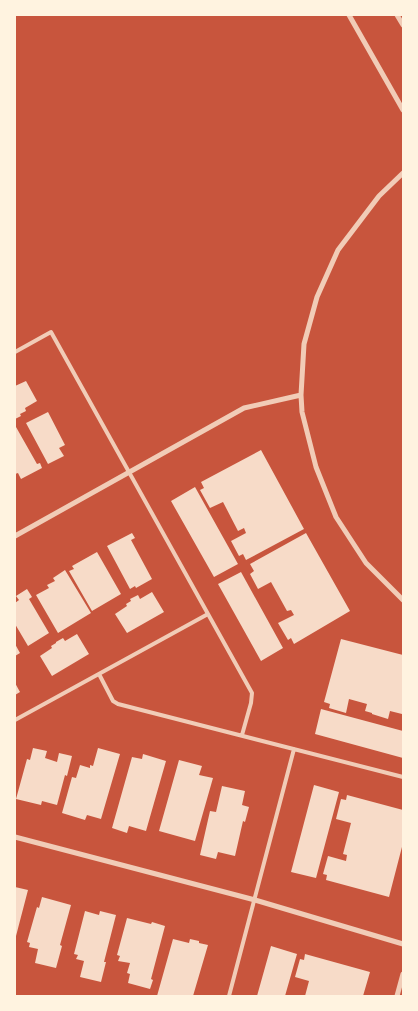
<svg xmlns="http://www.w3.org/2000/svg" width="418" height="1011" font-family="Arial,sans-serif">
	<rect width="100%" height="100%" fill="#c8553d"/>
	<path fill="#f7dbc8" d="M26,381l11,20 -12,7 1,3 -6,3 1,2 -6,3v-33z
		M48,412l17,33 -6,3 5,8 -16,8 -22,-41z
		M16,427l21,37 3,-1 2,5 -21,11 -3,-6 -3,1v-46z
		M261,450l43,79 -58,31 -3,-6 -4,2 -8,-15 15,-8 -2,-5 -6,3 -15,-29 -13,6 -10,-18 4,-2 -3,-6z
		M195,487l43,77 -24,13 -43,-76z
		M132,533l3,5 -4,2 21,39 -16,9 -1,-2 -5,3 -23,-43z
		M306,533l44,78 -56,33 -3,-6 -3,2 -10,-17 16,-8 -3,-5 -4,1 -16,-29 -13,7 -8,-15 4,-3 -4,-7z
		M97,552l24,42 -29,17 -23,-40 5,-2 -2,-3z
		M65,570l26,43 -33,20 -22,-38 13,-7 -2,-3 8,-4 -2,-3z
		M241,572l42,76 -22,13 -43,-77z
		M27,589l5,8 -3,2 20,34 -21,13 -13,-22v-21l4,-3 -3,-4z
		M152,592l12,20 -37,21 -12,-19 12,-8 -1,-2 5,-3 -1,-2 8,-4 2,4z
		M77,634l12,20 -37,22 -12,-20 12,-8 -1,-2 5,-3v-1l7,-4 2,3z
		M341,639l62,16 -1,59 -12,-3 -2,8 -16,-5v-1l-7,-2 2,-7 -18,-5 -3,14 -17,-5 1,-4 -6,-2z
		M15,644l5,9 -5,3z
		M15,683l5,9 -5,3z
		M321,709l82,22v27l-88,-24z
		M33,748l14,3 -2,7 12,4 2,-9 13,3 -5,20 -2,-1 -8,30 -15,-4 -1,4 -25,-6 11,-40 3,1z
		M98,748l22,6 -19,65 -14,-4 -2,5 -23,-7 10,-36 4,1 4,-13 10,3v-3l3,1z
		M143,754l23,7 -20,70 -17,-5 -2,7 -15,-5 20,-71 10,2z
		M179,760l23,6 -3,9 14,3 -18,63 -36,-10z
		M314,785l25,7 -23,86 -25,-6z
		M222,786l23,5 -3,14 7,2 -4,15 -2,-1 -8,35 -17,-4 -2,7 -16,-4 10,-44 6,1z
		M347,795l56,15v33l-14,54 -63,-17 1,-5 -4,-1 5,-18 18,5 1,-6 -4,-1 8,-31 -15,-4 5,-20 5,1z
		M15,887l13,3 -12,46h-1z
		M42,897l29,8 -11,40 2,1 -6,22 -21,-5 3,-14 -9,-2 1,-4 -3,-1 10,-35 2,1z
		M85,911l14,4 1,-4 16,4 -12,47h2l-5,20 -21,-5 4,-16 -8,-2 2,-4 -4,-1z
		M127,918l24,6 1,-2 13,4 -14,53 2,1 -3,9 -22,-6 2,-9 -3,-1 3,-10 -12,-2 2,-5 -3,-1z
		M173,939l16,4 1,-4 9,2v2l9,2 -15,51h-36z
		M271,946l26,8 -12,42h-28z
		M305,954l65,18 -7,24h-58l4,-15 -14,-4 5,-18 4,1z"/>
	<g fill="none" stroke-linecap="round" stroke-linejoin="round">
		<path stroke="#f1ccb7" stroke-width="4" d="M15,352l36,-20 201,361 -1,10 -9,32
			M99,674l14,27 5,3 285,73
			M15,720l193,-106
			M229,996l65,-247"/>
		<path stroke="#f1ccb7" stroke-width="5" d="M349,15l54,95
			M397,15l6,10
			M403,173l-24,23 -41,54 -21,47 -13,47 -3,51 1,17 14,55 20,50 30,46 37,37
			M15,536l229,-128 57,-13
			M15,837l240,63 148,44
			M397,996l6,-22"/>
	</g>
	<rect width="418" height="1011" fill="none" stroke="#fff3e0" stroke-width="32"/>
</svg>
